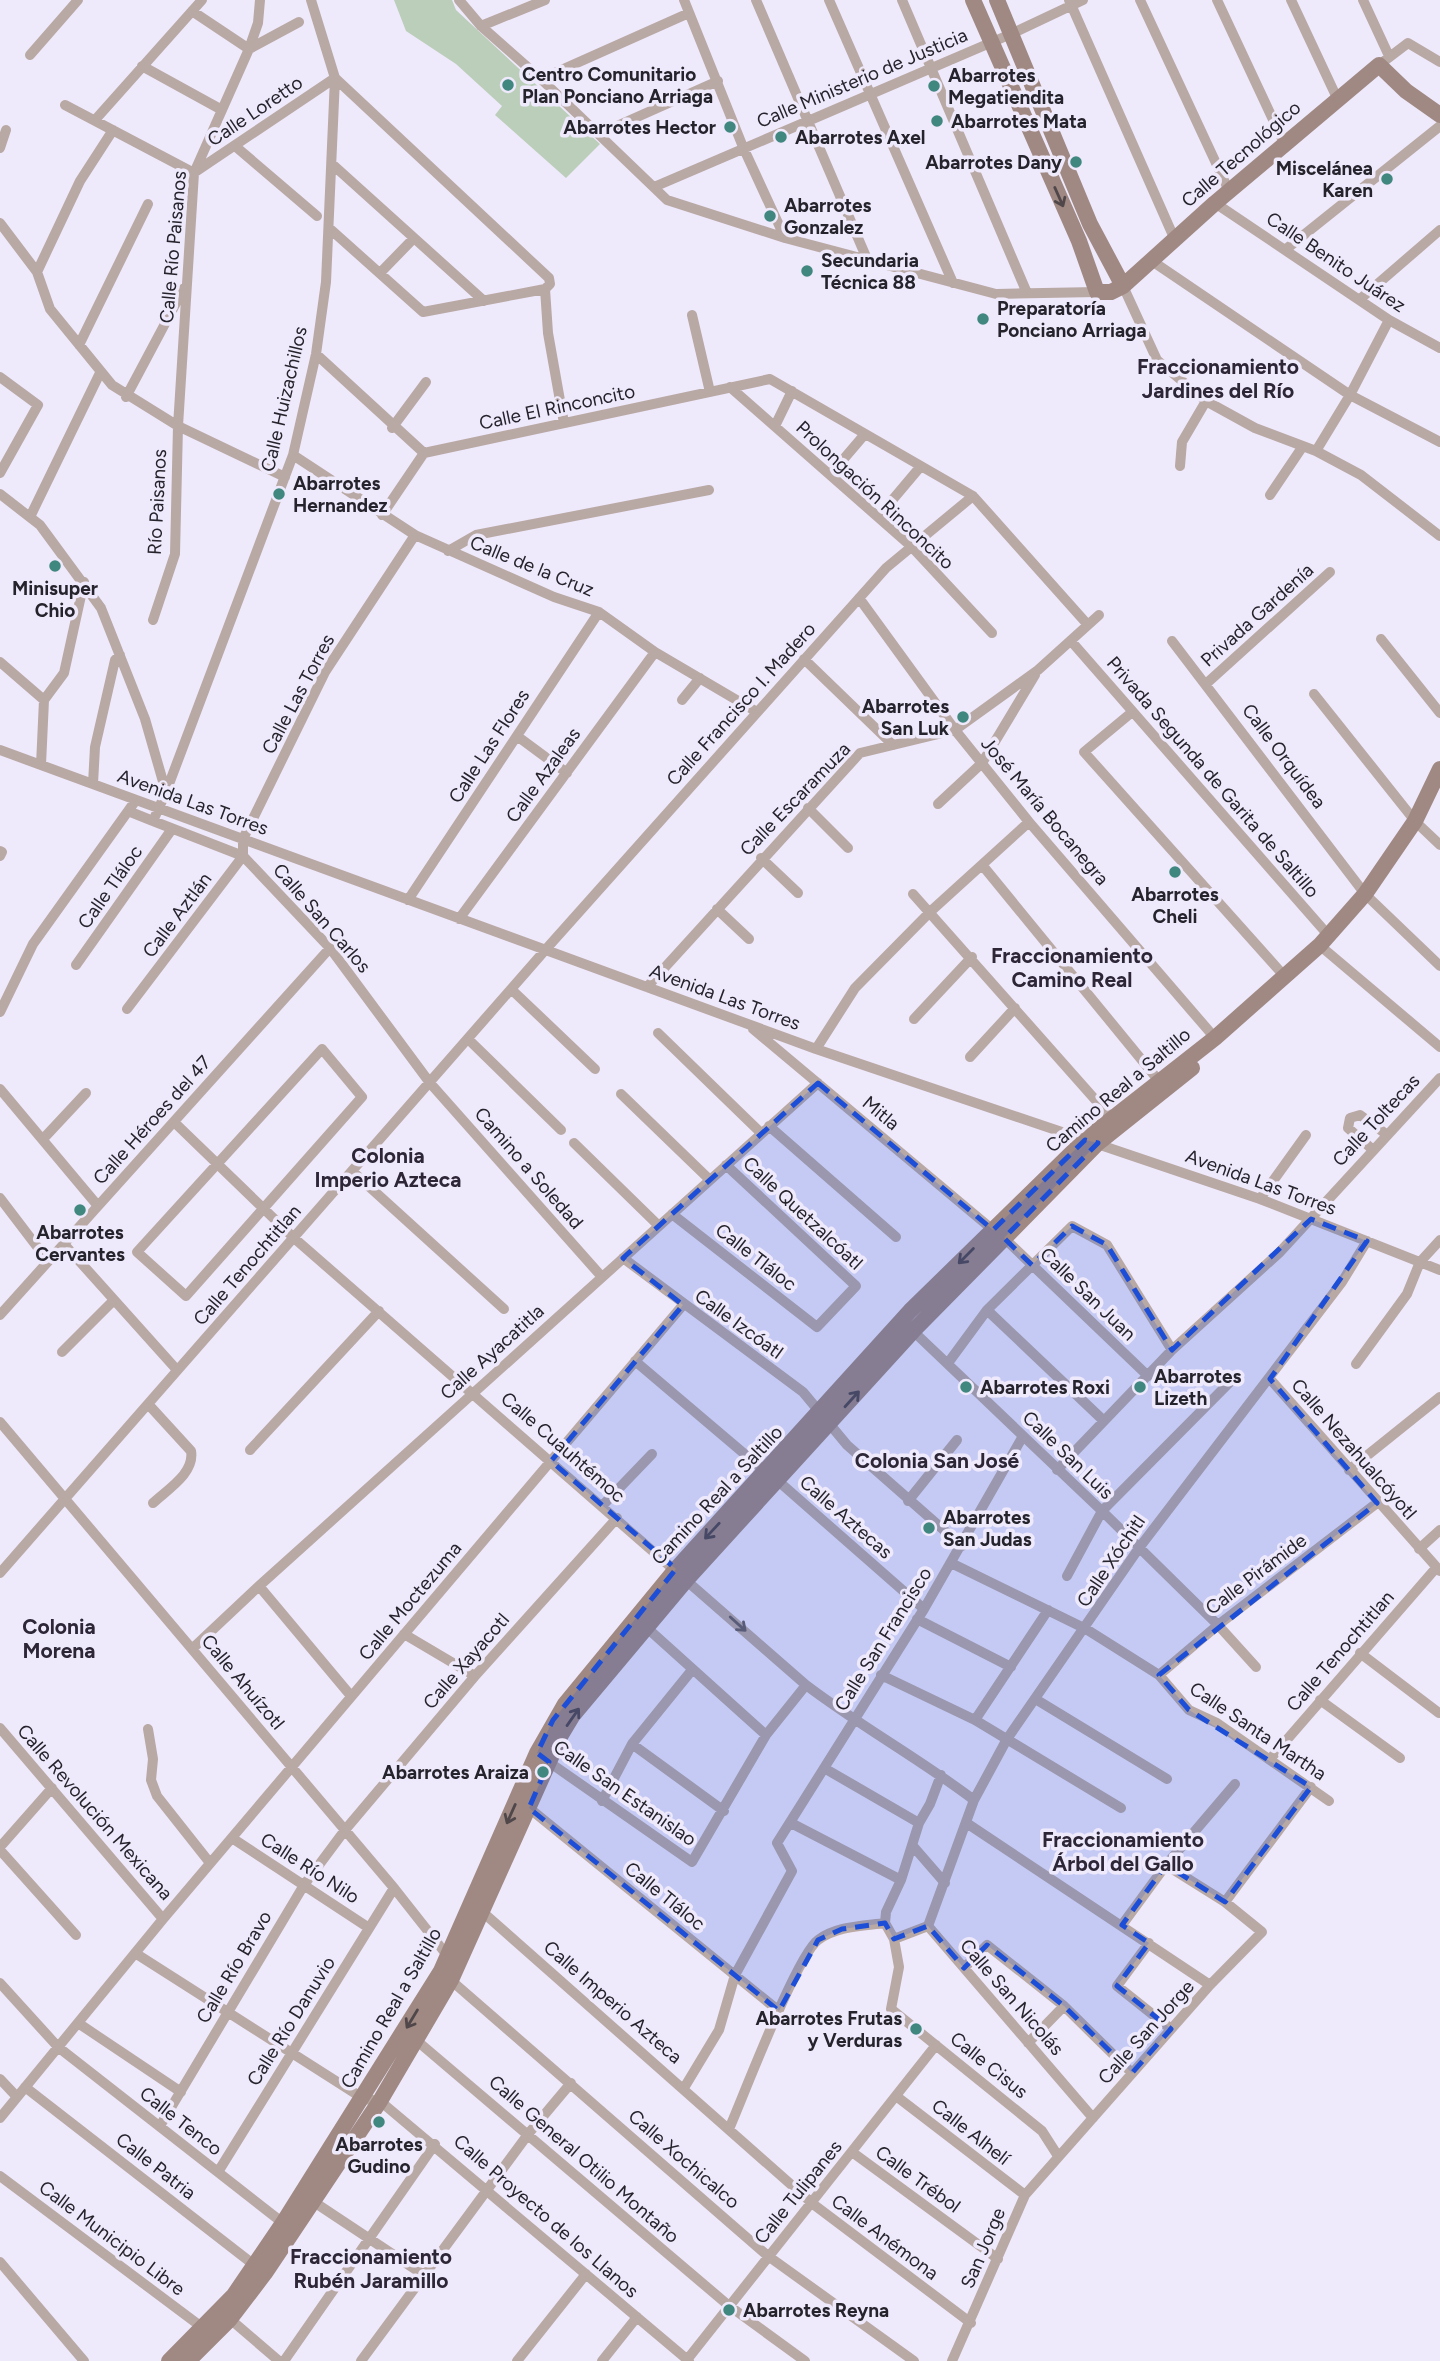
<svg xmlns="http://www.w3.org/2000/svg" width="1440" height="2361" font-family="Figtree,sans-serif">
	<rect width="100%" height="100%" fill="#efe9fc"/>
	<path fill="#bbceba" d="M394,0h58l4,10 144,134 -34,34 -71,-63 7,-9 -46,-42 -50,-33z"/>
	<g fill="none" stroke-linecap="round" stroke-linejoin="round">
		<path stroke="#b9a9a5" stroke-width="10" d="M311,0l24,78 214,200 1,6 -5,5 -122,23 -94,-84
			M459,0l22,26 60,53 126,121 118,38 211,56 101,-2
			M684,0l59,147 42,91
			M756,0l111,259
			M829,0l124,283
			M902,0l125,293
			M1069,0l106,240
			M1140,0l89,191
			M1217,0l67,143
			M1291,0l46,98
			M1363,0l26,56
			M192,11l57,38 50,-27
			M481,26l64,-26
			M30,55l48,-55
			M1379,65l29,-22 32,19
			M142,66l80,44
			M541,79l148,-66
			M65,105l129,68
			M95,120l107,-120
			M599,134l119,-53
			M235,146l82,70
			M0,148l6,-18
			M332,164l152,137
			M195,172l140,-94
			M654,187l357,-153 72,-34
			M1215,203l174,117 51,28
			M0,223l37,49 13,37 62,76 66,41 107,51
			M1285,250l155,-124
			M1152,261l198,134 90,47
			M37,272l43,-91 33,-51
			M380,273l34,-35
			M1123,286l34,74 49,41 49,27 61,23 45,24 79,61
			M545,289l3,44 16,90
			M1359,300l81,-70
			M692,315l18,77
			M79,345l69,-141
			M316,354l108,99
			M0,377l38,28 -38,68
			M730,387l182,160 80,86
			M126,397l58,-109
			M775,426l17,-35
			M392,428l34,-46
			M1316,451l34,-56 39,-75
			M293,455l122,80 139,62 45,15 56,40 102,60
			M1180,466l2,-24 24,-41
			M830,475l35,-41
			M0,494l40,31 61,83 44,111 21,73 -13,29 90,35 87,92 100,135 172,194
			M1270,495l33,-49
			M382,515l42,-62 346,-74 203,117 115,129
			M30,517l70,-144
			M878,517l43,-51
			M448,551l28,-16 233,-45
			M859,598l96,132 74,92 186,216
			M153,620l22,-66 3,-128 16,-253 55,-124 9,-26 2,-23
			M1381,639l59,74
			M1071,641l258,295
			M1172,641l193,253 75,72
			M804,659l89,86
			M0,662l44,38
			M1207,683l123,-111
			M1314,694l101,127
			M682,700l18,-22
			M1131,713l-47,39 202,226
			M517,736l50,37
			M0,750l816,299 444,150 180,71
			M41,765l3,-65 20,-27 20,-91
			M93,784l2,-37 20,-87 5,-5
			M166,792l127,-337 23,-101 10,-72 9,-204
			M938,804l44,-41 53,-88
			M808,808l40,40
			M128,811l25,10
			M1419,825l21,20
			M0,851l2,1 -2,4
			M761,858l37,35
			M983,866l176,215
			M913,894l202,228
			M408,900l191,-288
			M717,909l32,30
			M459,919l196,-267
			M1324,949l116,98
			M76,965l96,-136
			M647,987l213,-234 95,-23 83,-60 61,-55
			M512,990l83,79
			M127,1009l116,-153v-17l82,-167 90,-137
			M0,1012l33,-68 103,-144
			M914,1019l58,-62
			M753,1029l240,201
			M658,1033l103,100
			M468,1039l93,91
			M322,1049l40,48 -176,199 -49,-44z
			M816,1049l39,-61 76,-77 98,-89
			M970,1057l45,-49
			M0,1089l98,117
			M621,1094l89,86
			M174,1122l120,116 512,447c54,41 114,74 168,115
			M769,1126l127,111
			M43,1139l43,-46
			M574,1143l85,83
			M1372,1149l-24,-21 2,-10 10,-3 26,19
			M352,1171l152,138
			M0,1198l48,63
			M1260,1199l46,-64
			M672,1214l145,113 39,-41 -130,-121
			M1004,1238l144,138
			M64,1244l113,126
			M623,1258l180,134 44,53 115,101
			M987,1310l117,111
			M0,1315l330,-367
			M913,1331l189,180 116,114 38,42
			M62,1352l52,-52
			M635,1361l132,112
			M948,1363l39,-53 85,-84 35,19 65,105
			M1356,1364l51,-70 13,-32 20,-22
			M1270,1379l170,192
			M148,1404l43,47c4,22 -23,38 -38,52
			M0,1422l394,466 56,71
			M250,1450l129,-139
			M1057,1470l115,-120 107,-97 161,-175
			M1349,1470l91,-73
			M777,1480l147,129
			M908,1501l49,-61
			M603,1505l49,-51
			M1419,1549l21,-19
			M951,1563l135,66 73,46 30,35 28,13 112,78
			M0,1573l547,-625 339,-380 87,-72
			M1067,1576l35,-65 128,-129
			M259,1586l92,110
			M917,1619l94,48
			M646,1627l120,108
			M404,1634l71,42
			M192,1649l67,-63 559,-503
			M1360,1653l79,60
			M881,1675l94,45 146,88
			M1159,1675l59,-50 159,-122
			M1037,1700l130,79
			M1320,1700l80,58
			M975,1720l73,-110
			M0,1728l163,191
			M148,1729l5,30 -2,21 6,16 53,67
			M632,1744l92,67
			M1271,1758l165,-190
			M546,1760l146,102 74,-127 40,-50
			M824,1768l95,55
			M941,1775l-11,29 -11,19 -18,57 -15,32 -1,11 9,16 5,28 -8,42 151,122 16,25
			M602,1801l30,-57 60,-74
			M529,1808l250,203
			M791,1823l110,57
			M968,1824l242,161
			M232,1838l137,90
			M912,1845l33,38
			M0,1847l52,-59
			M0,1850l76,85
			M1225,1902l86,-115
			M478,1908l335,296 158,119
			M1122,1925l44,-60 69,-81
			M928,1926l46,-126 33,-61 132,-191 203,-266 25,-41
			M928,1926l165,192
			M894,1939l34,-13
			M1149,1943l-32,43 54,43
			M135,1953l229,146 16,2 309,260
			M964,1968l23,-23 77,61 68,67
			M446,1976l322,280 146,105
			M0,1983l58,64 225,176
			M78,2023l103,69
			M416,2040l312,265 77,56
			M1028,2043l36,-37
			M0,2079l17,18
			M25,2087l233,181
			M684,2088l35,-58 16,-55 57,-104 -15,-28 147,-234 99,-173
			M896,2096l129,99
			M0,2118l163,-199 520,-614
			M160,2126l144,-241 41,-55 130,-154 142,-158
			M729,2129c14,-32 68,-174 89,-189 19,-14 45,-14 67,-17
			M852,2152l146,107
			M218,2172l176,-284
			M0,2176l203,152
			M314,2202l110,73
			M0,2262l84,99
			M230,2319l49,42
			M284,2361l151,-217
			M361,2361l168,-228 42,-50
			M517,2361l69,-87
			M602,2361l35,-44
			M686,2361l250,-316
			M952,2361l73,-166 185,-210 52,-53 -37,-30 -59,-37"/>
		<path stroke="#a08983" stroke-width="16" d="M973,0l106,241 18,51h14l12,-6 92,-83 164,-138 27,26 34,24
			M997,0l93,224 33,62
			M169,2361l65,-66 49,-72 158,-252 96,-218 28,-49 111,-135 234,-258 175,-171 130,-102 105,-93 45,-51 50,-73 25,-52
			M188,2361l42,-42 35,-46 115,-172 71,-121 110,-245 12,-20 114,-136 226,-248 185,-188 94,-75"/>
	</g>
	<defs><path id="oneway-shaft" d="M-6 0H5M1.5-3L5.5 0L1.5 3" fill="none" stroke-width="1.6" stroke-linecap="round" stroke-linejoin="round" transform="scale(1.75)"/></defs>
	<g stroke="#50474a">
		<use href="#oneway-shaft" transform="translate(1059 197) rotate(66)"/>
		<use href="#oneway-shaft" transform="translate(966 1256) rotate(135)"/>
		<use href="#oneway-shaft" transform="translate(852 1399) rotate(-48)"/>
		<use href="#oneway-shaft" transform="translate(712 1531) rotate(133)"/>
		<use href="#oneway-shaft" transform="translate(573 1717) rotate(-55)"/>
		<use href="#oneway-shaft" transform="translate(511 1814) rotate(114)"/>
		<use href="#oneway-shaft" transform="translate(412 2019) rotate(121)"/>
	</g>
	<use stroke="#685f62" href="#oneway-shaft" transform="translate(738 1624) rotate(42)"/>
	<path fill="#1d4ed8" fill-opacity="0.2" stroke="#1d4ed8" stroke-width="5" stroke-dasharray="14 9" stroke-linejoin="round" d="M818,1083l175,147 92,-90 13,3 -94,95 28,27 40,-39 35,19 65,105 139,-131 56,22 -97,138 107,124 -218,172 30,35 122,77 -86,115 -59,-37 -44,60 27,18 -32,43 54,43 -39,44 -68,-67 -77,-61 -23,23 -36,-42 -34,13 -9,-16 -43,6 -24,11 -39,71 -250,-203 20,-46 -12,-9 16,-33 123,-151 -125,-108 132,-156 -60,-47z"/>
	<g fill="#408780" stroke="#efe9fc" stroke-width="2.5">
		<circle cx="508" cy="85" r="7"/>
		<circle cx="934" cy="86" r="7"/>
		<circle cx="937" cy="121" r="7"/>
		<circle cx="730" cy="127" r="7"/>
		<circle cx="781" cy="137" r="7"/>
		<circle cx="1076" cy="162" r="7"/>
		<circle cx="1387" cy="179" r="7"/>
		<circle cx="770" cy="216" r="7"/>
		<circle cx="807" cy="271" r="7"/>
		<circle cx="983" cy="319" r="7"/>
		<circle cx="279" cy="494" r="7"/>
		<circle cx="55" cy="566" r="7"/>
		<circle cx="963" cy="717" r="7"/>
		<circle cx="1175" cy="872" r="7"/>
		<circle cx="80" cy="1210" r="7"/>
		<circle cx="966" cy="1387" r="7"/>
		<circle cx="1140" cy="1387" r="7"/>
		<circle cx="929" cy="1528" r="7"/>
		<circle cx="543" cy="1772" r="7"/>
		<circle cx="916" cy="2029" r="7"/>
		<circle cx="379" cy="2122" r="7"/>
		<circle cx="729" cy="2310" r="7"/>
	</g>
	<g text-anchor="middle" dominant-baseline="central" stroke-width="7" stroke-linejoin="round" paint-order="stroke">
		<g font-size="19" font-weight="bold" fill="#25232b" stroke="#efe9fc" text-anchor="start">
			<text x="522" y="74">Centro Comunitario<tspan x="522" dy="22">Plan Ponciano Arriaga</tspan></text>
			<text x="948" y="75">Abarrotes<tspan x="948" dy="22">Megatiendita</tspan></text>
			<text x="951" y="121">Abarrotes Mata</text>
			<text x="716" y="127" text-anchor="end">Abarrotes Hector</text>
			<text x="795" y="137">Abarrotes Axel</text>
			<text x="1062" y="162" text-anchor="end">Abarrotes Dany</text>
			<text x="1373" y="168" text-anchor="end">Miscelánea<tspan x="1373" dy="22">Karen</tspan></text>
			<text x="784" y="205">Abarrotes<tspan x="784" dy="22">Gonzalez</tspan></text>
			<text x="821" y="260">Secundaria<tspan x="821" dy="22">Técnica 88</tspan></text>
			<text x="997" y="308">Preparatoría<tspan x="997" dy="22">Ponciano Arriaga</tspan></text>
			<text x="293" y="483">Abarrotes<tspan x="293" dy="22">Hernandez</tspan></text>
			<text x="55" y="588" text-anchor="middle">Minisuper<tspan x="55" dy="22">Chio</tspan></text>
			<text x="949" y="706" text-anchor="end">Abarrotes<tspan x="949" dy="22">San Luk</tspan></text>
			<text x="1175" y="894" text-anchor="middle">Abarrotes<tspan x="1175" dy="22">Cheli</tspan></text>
			<text x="80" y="1232" text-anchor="middle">Abarrotes<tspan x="80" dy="22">Cervantes</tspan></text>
			<text x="1154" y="1376">Abarrotes<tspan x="1154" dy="22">Lizeth</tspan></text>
			<text x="980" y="1387">Abarrotes Roxi</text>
			<text x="943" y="1517">Abarrotes<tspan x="943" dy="22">San Judas</tspan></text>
			<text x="529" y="1772" text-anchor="end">Abarrotes Araiza</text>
			<text x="902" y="2018" text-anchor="end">Abarrotes Frutas<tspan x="902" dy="22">y Verduras</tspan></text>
			<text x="379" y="2144" text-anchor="middle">Abarrotes<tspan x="379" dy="22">Gudino</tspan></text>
			<text x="743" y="2310">Abarrotes Reyna</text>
		</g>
		<g font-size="19" fill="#25232b" stroke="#efe9fc">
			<text transform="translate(862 78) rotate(-23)">Calle Ministerio de Justicia</text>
			<text transform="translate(255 111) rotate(-34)">Calle Loretto</text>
			<text transform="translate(1241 154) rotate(-41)">Calle Tecnológico</text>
			<text transform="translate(173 247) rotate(-85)">Calle Río Paisanos</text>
			<text transform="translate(1336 262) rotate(34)">Calle Benito Juárez</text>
			<text transform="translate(284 399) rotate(-77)">Calle Huizachillos</text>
			<text transform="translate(557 407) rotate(-12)">Calle El Rinconcito</text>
			<text transform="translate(875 495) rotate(43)">Prolongación Rinconcito</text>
			<text transform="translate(157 502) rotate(-87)">Río Paisanos</text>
			<text transform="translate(532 566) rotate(22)">Calle de la Cruz</text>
			<text transform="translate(1257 615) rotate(-42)">Privada Gardenía</text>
			<text transform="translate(298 694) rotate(-62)">Calle Las Torres</text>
			<text transform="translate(741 704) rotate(-48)">Calle Francisco I. Madero</text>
			<text transform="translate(489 746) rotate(-57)">Calle Las Flores</text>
			<text transform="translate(1284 756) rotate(53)">Calle Orquídea</text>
			<text transform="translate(543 775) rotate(-54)">Calle Azaleas</text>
			<text transform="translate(1213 777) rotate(49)">Privada Segunda de Garita de Saltillo</text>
			<text transform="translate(795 799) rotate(-46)">Calle Escaramuza</text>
			<text transform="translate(193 802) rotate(20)">Avenida Las Torres</text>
			<text transform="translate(1045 811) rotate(50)">José María Bocanegra</text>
			<text transform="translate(110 887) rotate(-55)">Calle Tláloc</text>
			<text transform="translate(177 915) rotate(-53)">Calle Aztlán</text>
			<text transform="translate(322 918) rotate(49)">Calle San Carlos</text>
			<text transform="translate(725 997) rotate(20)">Avenida Las Torres</text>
			<text transform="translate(1118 1090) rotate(-40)">Camino Real a Saltillo</text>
			<text transform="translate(881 1113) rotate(40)">Mitla</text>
			<text transform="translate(152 1120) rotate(-48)">Calle Héroes del 47</text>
			<text transform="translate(1376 1120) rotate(-47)">Calle Toltecas</text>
			<text transform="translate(529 1168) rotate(49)">Camino a Soledad</text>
			<text transform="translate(1261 1182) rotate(20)">Avenida Las Torres</text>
			<text transform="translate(803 1213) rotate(43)">Calle Quetzalcóatl</text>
			<text transform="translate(756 1257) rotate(38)">Calle Tláloc</text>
			<text transform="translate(247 1265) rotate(-49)">Calle Tenochtitlan</text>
			<text transform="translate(1088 1294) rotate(44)">Calle San Juan</text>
			<text transform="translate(739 1324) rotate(36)">Calle Izcóatl</text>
			<text transform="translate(492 1352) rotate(-42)">Calle Ayacatitla</text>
			<text transform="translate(563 1447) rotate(41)">Calle Cuauhtémoc</text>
			<text transform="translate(1354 1449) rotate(49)">Calle Nezahualcóyotl</text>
			<text transform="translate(1068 1455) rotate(44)">Calle San Luis</text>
			<text transform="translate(717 1495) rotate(-47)">Camino Real a Saltillo</text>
			<text transform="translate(846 1517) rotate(41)">Calle Aztecas</text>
			<text transform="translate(1111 1561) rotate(-56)">Calle Xóchitl</text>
			<text transform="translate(1256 1574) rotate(-37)">Calle Pirámide</text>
			<text transform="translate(410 1601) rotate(-50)">Calle Moctezuma</text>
			<text transform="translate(883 1639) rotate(-58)">Calle San Francisco</text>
			<text transform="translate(1340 1651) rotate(-49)">Calle Tenochtitlan</text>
			<text transform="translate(466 1661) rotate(-49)">Calle Xayacotl</text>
			<text transform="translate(243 1682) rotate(50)">Calle Ahuízotl</text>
			<text transform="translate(1258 1731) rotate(34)">Calle Santa Martha</text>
			<text transform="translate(625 1793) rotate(35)">Calle San Estanislao</text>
			<text transform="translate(95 1812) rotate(49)">Calle Revolución Mexicana</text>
			<text transform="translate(310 1868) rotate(33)">Calle Río Nilo</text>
			<text transform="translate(665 1896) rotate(39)">Calle Tláloc</text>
			<text transform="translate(234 1967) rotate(-59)">Calle Río Bravo</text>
			<text transform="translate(1012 1997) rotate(49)">Calle San Nicolás</text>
			<text transform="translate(613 2002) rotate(41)">Calle Imperio Azteca</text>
			<text transform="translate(391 2008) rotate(-60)">Camino Real a Saltillo</text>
			<text transform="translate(291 2021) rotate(-58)">Calle Río Danuvio</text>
			<text transform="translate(1146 2032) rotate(-48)">Calle San Jorge</text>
			<text transform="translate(989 2065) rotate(39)">Calle Cisus</text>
			<text transform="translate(181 2121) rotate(38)">Calle Tenco</text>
			<text transform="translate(971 2132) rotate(38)">Calle Alhelí</text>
			<text transform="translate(584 2159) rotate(41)">Calle General Otilio Montaño</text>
			<text transform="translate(684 2159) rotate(41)">Calle Xochicalco</text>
			<text transform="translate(156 2166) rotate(38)">Calle Patria</text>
			<text transform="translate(918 2179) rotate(36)">Calle Trébol</text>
			<text transform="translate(798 2192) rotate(-51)">Calle Tulipanes</text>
			<text transform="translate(546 2216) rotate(41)">Calle Proyecto de los Llanos</text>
			<text transform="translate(885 2237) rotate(37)">Calle Anémona</text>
			<text transform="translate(112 2238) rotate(37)">Calle Municipio Libre</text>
			<text transform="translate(983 2248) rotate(-67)">San Jorge</text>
		</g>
		<g font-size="21" font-weight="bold" fill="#2c2637" stroke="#efe9fc">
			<text x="1218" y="366">Fraccionamiento<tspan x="1218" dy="24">Jardines del Río</tspan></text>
			<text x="1072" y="955">Fraccionamiento<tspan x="1072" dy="24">Camino Real</tspan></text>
			<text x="388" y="1155">Colonia<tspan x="388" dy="24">Imperio Azteca</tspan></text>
			<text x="937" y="1460">Colonia San José</text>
			<text x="59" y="1626">Colonia<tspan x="59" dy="24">Morena</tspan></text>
			<text x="1123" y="1839">Fraccionamiento<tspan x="1123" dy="24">Árbol del Gallo</tspan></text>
			<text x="371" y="2256">Fraccionamiento<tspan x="371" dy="24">Rubén Jaramillo</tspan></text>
		</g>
	</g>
</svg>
